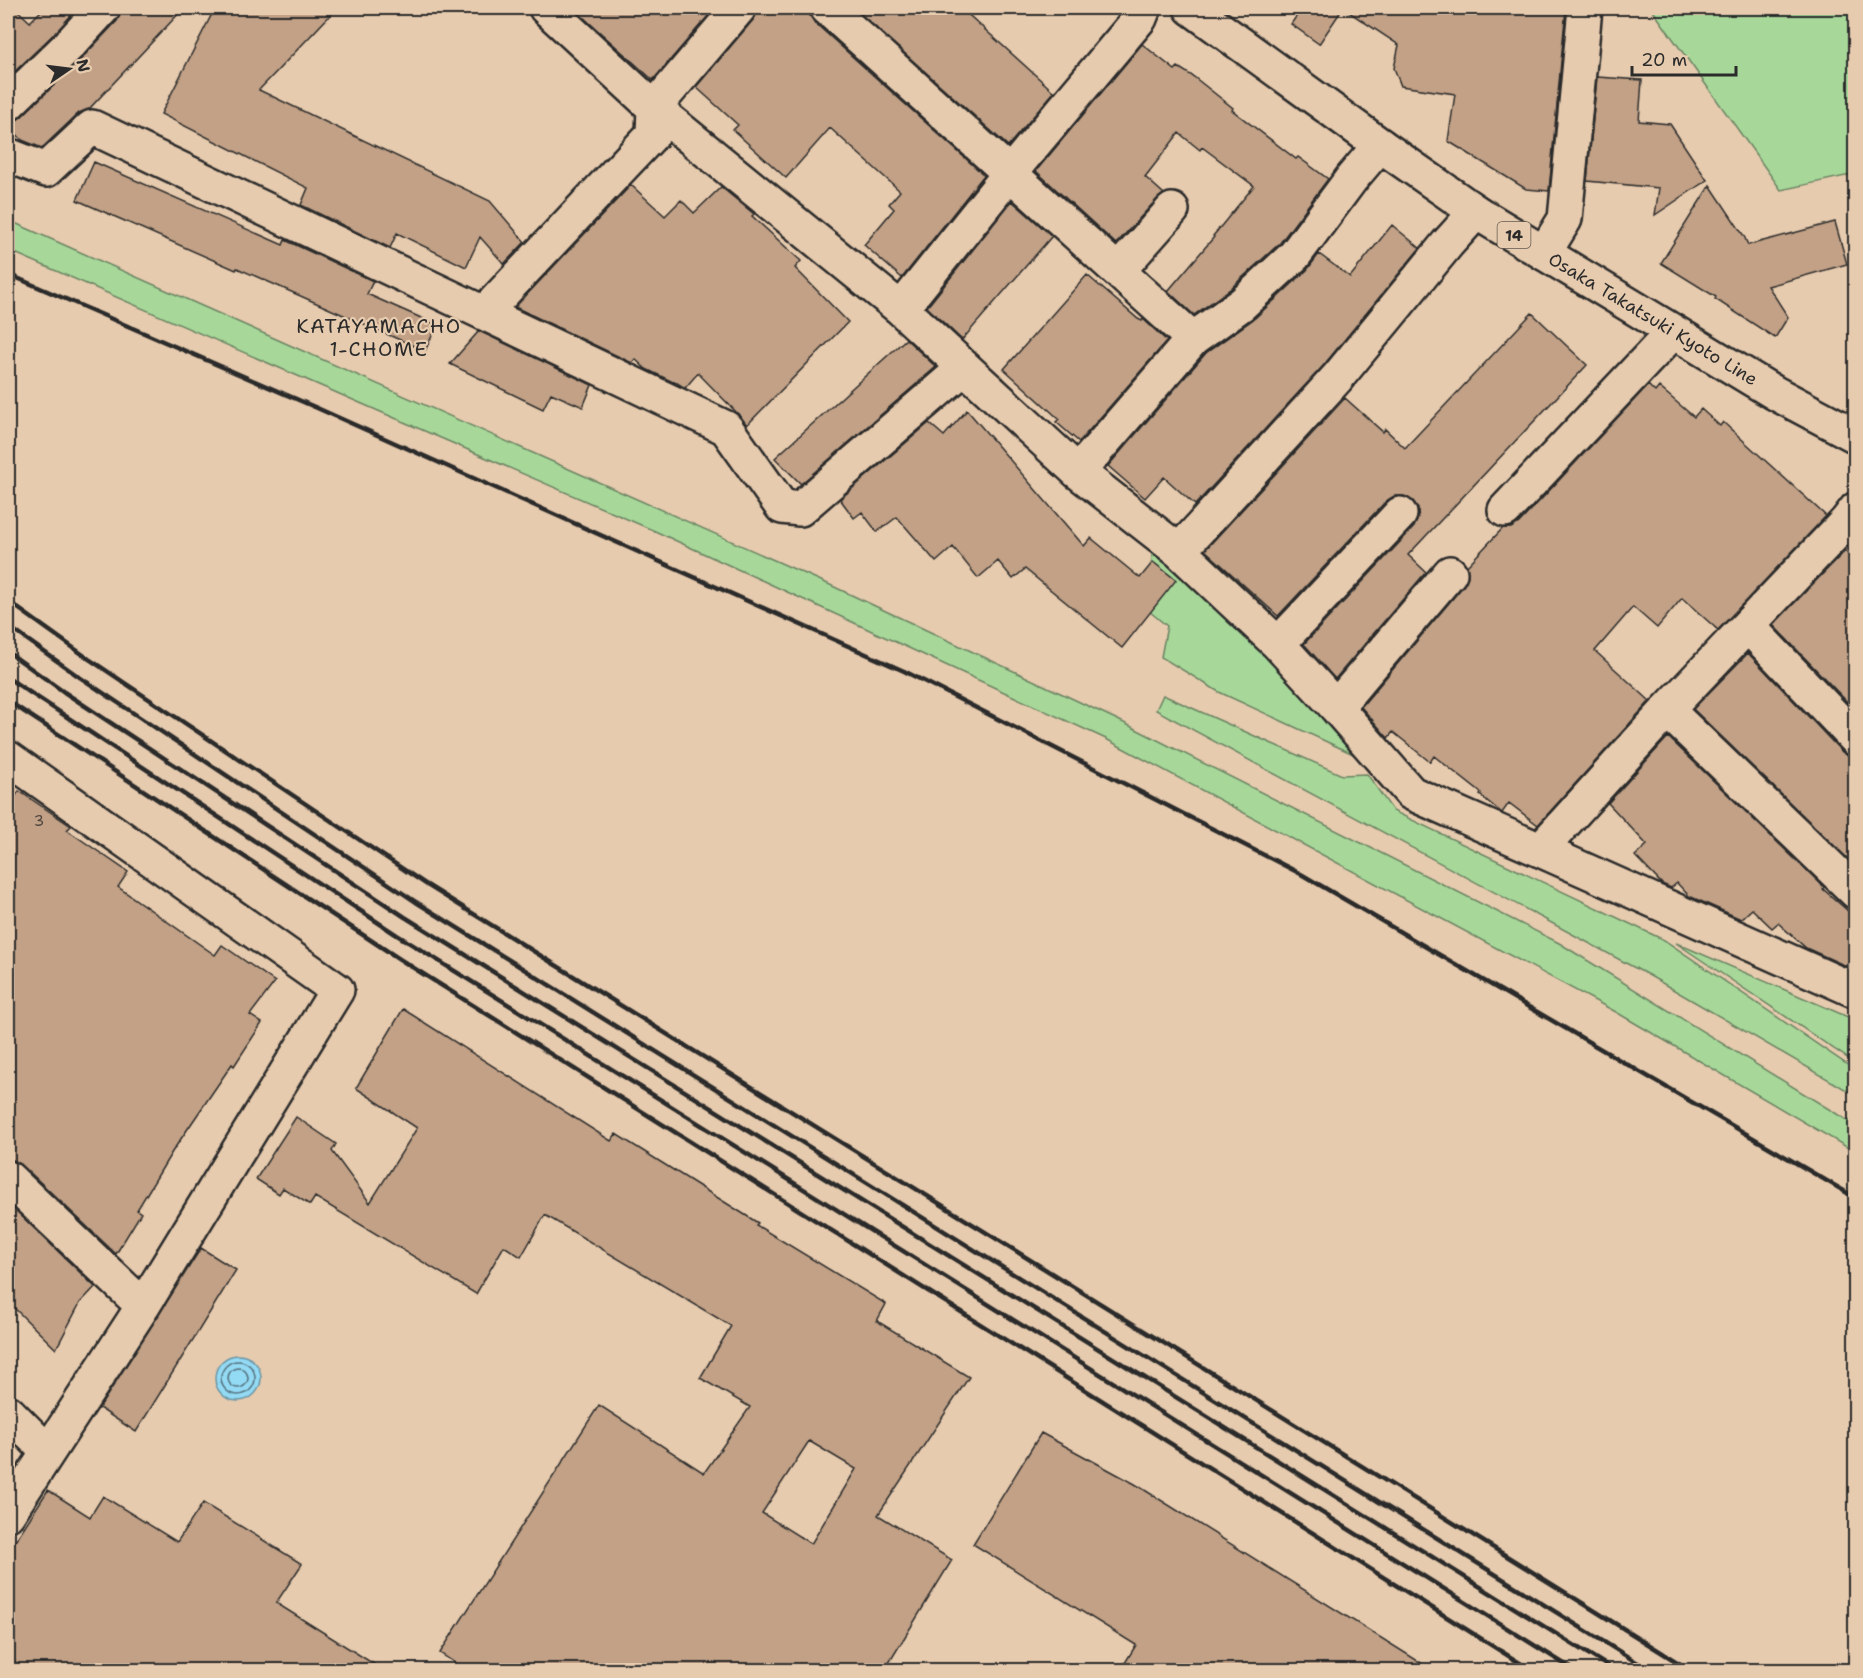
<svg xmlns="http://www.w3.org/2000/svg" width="1863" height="1678" font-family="'Shantell Sans',sans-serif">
	<rect width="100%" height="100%" fill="#e7cbae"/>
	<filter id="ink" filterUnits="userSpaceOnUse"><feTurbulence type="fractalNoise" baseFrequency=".0167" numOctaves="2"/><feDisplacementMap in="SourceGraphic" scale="12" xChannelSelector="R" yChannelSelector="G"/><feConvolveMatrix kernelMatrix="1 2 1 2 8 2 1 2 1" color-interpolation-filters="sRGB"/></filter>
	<g filter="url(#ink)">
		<path fill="#a7d899" stroke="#698262" stroke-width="1.5" d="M1651,8h204v166l-74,16z
			M8,220l820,364 292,137 439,222 286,176 10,4v29l-239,-140 -510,-273 -449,-207 -649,-282z
			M1152,552l22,13 93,91 97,98h-11l-134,-62 -58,-35 6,-31 -18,-15z
			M1163,695l179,80 25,-1 26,37 271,129 191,130v25l-205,-119 -494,-266z
			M1676,943l179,77v43z"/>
		<path fill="#93daf5" stroke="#6994a4" stroke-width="1.5" d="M215 1378a23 23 0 1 1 46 0a23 23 0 1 1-46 0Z"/>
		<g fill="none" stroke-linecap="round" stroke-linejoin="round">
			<path stroke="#55717c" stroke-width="1.5" d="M221 1378a17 17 0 1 1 34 0a17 17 0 1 1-34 0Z
				M228 1378a10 10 0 1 1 20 0a10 10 0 1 1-20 0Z"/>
		</g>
		<path fill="#c2a186" stroke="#2b2b2b" stroke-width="1.5" fill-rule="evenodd" d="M8,8h7l15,14 14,-14h34l-22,24 -48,46z
			M121,8h63l-95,101 -10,4 -37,35 -20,-8 -14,-15v-3h5l8,-5 61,-59 35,-37 4,-8z
			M215,8h122l-78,82 231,111 35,41 -21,22 -24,-27 -14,30 -69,-34 -7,15 -89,-43 7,-17 -147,-74z
			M573,8h142l-62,72z
			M757,8h52v6l5,8 170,153 -82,103 -38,-33 30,-36 -5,-5 11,-13 -70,-63 -44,50 -53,-48 5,-5 -42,-38 57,-67 4,-8z
			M854,8h107l93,84 -46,54z
			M1302,8h264l-17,183 -23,-2 -78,-48 7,-47 -54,-8 -7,-18 5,-23 -56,-37 -24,36 -28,-20z
			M1142,44l33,26 3,-3 16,10 39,31 -1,2 64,49 2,-2 30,22 -48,64 -50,46 -36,26 -26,-24 46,-54 -1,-1 41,-50 -52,-39 -2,3 -21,-17 -34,44 19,17 -6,4 -42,46 -80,-73z
			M1597,77l45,3 -3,41 31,3 37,56 -52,35 4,-27 -72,-7z
			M94,162l189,83 2,-5 88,41 -6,13 70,31 -12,26 -188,-83 -1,2 -159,-70z
			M631,185l34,31 16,-16 13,13 27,-26 33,27 -2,2 49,45 -6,7 53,54 -101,103 -6,-8 -43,-44 -13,15 -11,-7 -1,1 -27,-13 -11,-10 -3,4 -117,-56z
			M1710,185l34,51 4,9 87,-23 12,42 -79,22 20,31 -13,21 -60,-39 1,-2 -55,-34z
			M1012,201l40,35 -90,104 -35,-33z
			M1392,225l28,23 -97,118 -128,139 -31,-28 -19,21 -37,-32 98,-113 49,-35 52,-48 12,-16 31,23z
			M1087,275l51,44 4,2 1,-2 24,22 -88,101 -23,-20 3,-3 -55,-50z
			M1532,313l55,52 -179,190 18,17 -91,107 -31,-35 110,-117 4,-9v-10l-5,-7 -9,-5h-10l-8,5 -108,115 -73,-66 140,-152 38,34 2,-3 20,19z
			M479,331l113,54 -9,22 -32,-14 -8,16 -93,-45z
			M906,339l30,28 -135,117 -26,-26z
			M1648,385l7,7 4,-5 35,30 7,-8 19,17 3,-4 103,94 -108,114 -36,-32 -25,30 -24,-21 -38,44 55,50 -112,124 -29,-22 -7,10 -22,-18 1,-2 -47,-37 -4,6 -37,-30 -5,6 -27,-31 103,-122 4,-9 -1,-10 36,-38h8l8,-5z
			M967,410l117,136 7,-8 49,40 13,-16 23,18 -54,68 -97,-79 -12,10 -15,-18 -20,17 -25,-31 -17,15 -39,-45 -20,15 -15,-20 -8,6 -14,-19 89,-76 15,13z
			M1845,551l11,11v149l-83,-86z
			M1748,653l94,99 8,5h6v96l-7,7 -156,-151z
			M1668,737l156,150 -1,2 33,29v37l-10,11 -40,-18 -28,-25 -6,5 -20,-19 -11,10 -52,-23 -12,-13 -6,5 -9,-4 -27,-28 12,-11 -39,-42z
			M19,791l52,35 -4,4 61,42 -10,15 97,68 7,-10 53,37 -25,33 12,8 -28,43 -2,-2 -60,88 -35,58 4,3 -25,41 -95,-90 -8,-4h-5v-353z
			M403,1009l208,132 5,-7 142,89 -2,2 130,79 -9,17 92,56 -91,138 74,45 -68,111h-417l-27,-18 159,-248 105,68 46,-66 -50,-29 31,-52 -186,-111 -24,42 -17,-11 -28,48 -161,-97 -5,8 -27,-17 -4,6 -23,-15 40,-62 40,27 -4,7 38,52 47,-75 -61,-40zM809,1441l47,28 -45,75 -49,-31z
			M8,1203l87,84 -15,16 -24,46 -48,-47z
			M201,1248l35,22 -100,162 -37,-24z
			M1041,1433l94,51 299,187h-314l16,-26 -163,-101z
			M48,1490l42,27 13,-21 74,46 26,-39 99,61 -26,39 109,68h-356l-21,-14v-105z"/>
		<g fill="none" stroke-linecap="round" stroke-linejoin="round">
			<defs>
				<path id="street" d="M546,8l108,100 247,201 177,163 101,79 99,93 58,63 75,86 129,57 127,-140 179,-188 10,-13
					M827,8l366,331
					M8,104l61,-59 34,-37
					M8,155l38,15 46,-43 634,301 56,79 18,2 164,-141
					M1544,253l21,-34 20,-211
					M1118,271l54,-61
					M901,309l109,-136 130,-155 4,-10
					M485,312l168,-178 1,-26 85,-100
					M1078,472l115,-133 49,-35 52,-48 58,-78 28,-33
					M1505,510l168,-178
					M1179,551l158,-173 111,-135 28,-31
					M1748,626l108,113
					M1278,644l122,-130
					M1336,707l114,-134
					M1667,710l189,182
					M8,758l329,232 -194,316 -135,208
					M1540,850l316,141
					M8,1178l135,128
					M8,1412l40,40"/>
				<path id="primary" d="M1191,8l189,137 96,67 299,181 81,43"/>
			</defs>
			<use href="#street" stroke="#2b2b2b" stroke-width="38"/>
			<use href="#primary" stroke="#2b2b2b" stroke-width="38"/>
			<use href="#street" stroke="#e7cbae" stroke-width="33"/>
			<use href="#primary" stroke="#e7cbae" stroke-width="33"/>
			<path stroke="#2b2b2b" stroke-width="4.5" d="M8,274l309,134 587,263 397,203 555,324
				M8,601l81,58 338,226 1263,785
				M8,626l70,50 338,226 1233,768
				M8,652l56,40 341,225 1209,753
				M8,678l389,257 1177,735
				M8,701l393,259 1130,710"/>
		</g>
	</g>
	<g text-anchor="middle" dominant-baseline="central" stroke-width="4.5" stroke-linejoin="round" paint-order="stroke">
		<g font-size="15" fill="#514842">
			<text x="39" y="821">3</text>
		</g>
		<rect fill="#e7cbae" stroke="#635b52" stroke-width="1.5" x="1497.5" y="222" width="33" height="26" rx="4.5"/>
		<g font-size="16" font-weight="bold" fill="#2b2b2b">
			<text x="1514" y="235">14</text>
		</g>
		<g font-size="18" fill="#2b2b2b" stroke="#e7cbae">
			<text transform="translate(1653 319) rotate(31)">Osaka Takatsuki Kyoto Line</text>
		</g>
		<g font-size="20" letter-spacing="1.5" fill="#2b2b2b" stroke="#e7cbae">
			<text x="379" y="326">KATAYAMACHO<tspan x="379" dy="23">1-CHOME</tspan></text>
		</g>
	</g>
	<rect width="1863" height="1678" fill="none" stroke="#e7cbae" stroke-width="30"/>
	<rect x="15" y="15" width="1833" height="1648" fill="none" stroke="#2b2b2b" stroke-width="2" filter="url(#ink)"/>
	<g transform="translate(69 69) rotate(76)" stroke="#e7cbae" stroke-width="4.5" paint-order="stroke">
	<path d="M0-4.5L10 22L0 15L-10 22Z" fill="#2b2b2b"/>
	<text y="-9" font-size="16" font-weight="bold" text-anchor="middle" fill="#2b2b2b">N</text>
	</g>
	<path d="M1632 66v9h104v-9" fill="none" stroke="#2b2b2b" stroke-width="3"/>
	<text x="1641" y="66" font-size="18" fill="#2b2b2b" stroke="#e7cbae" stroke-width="4.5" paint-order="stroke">20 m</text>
</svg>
